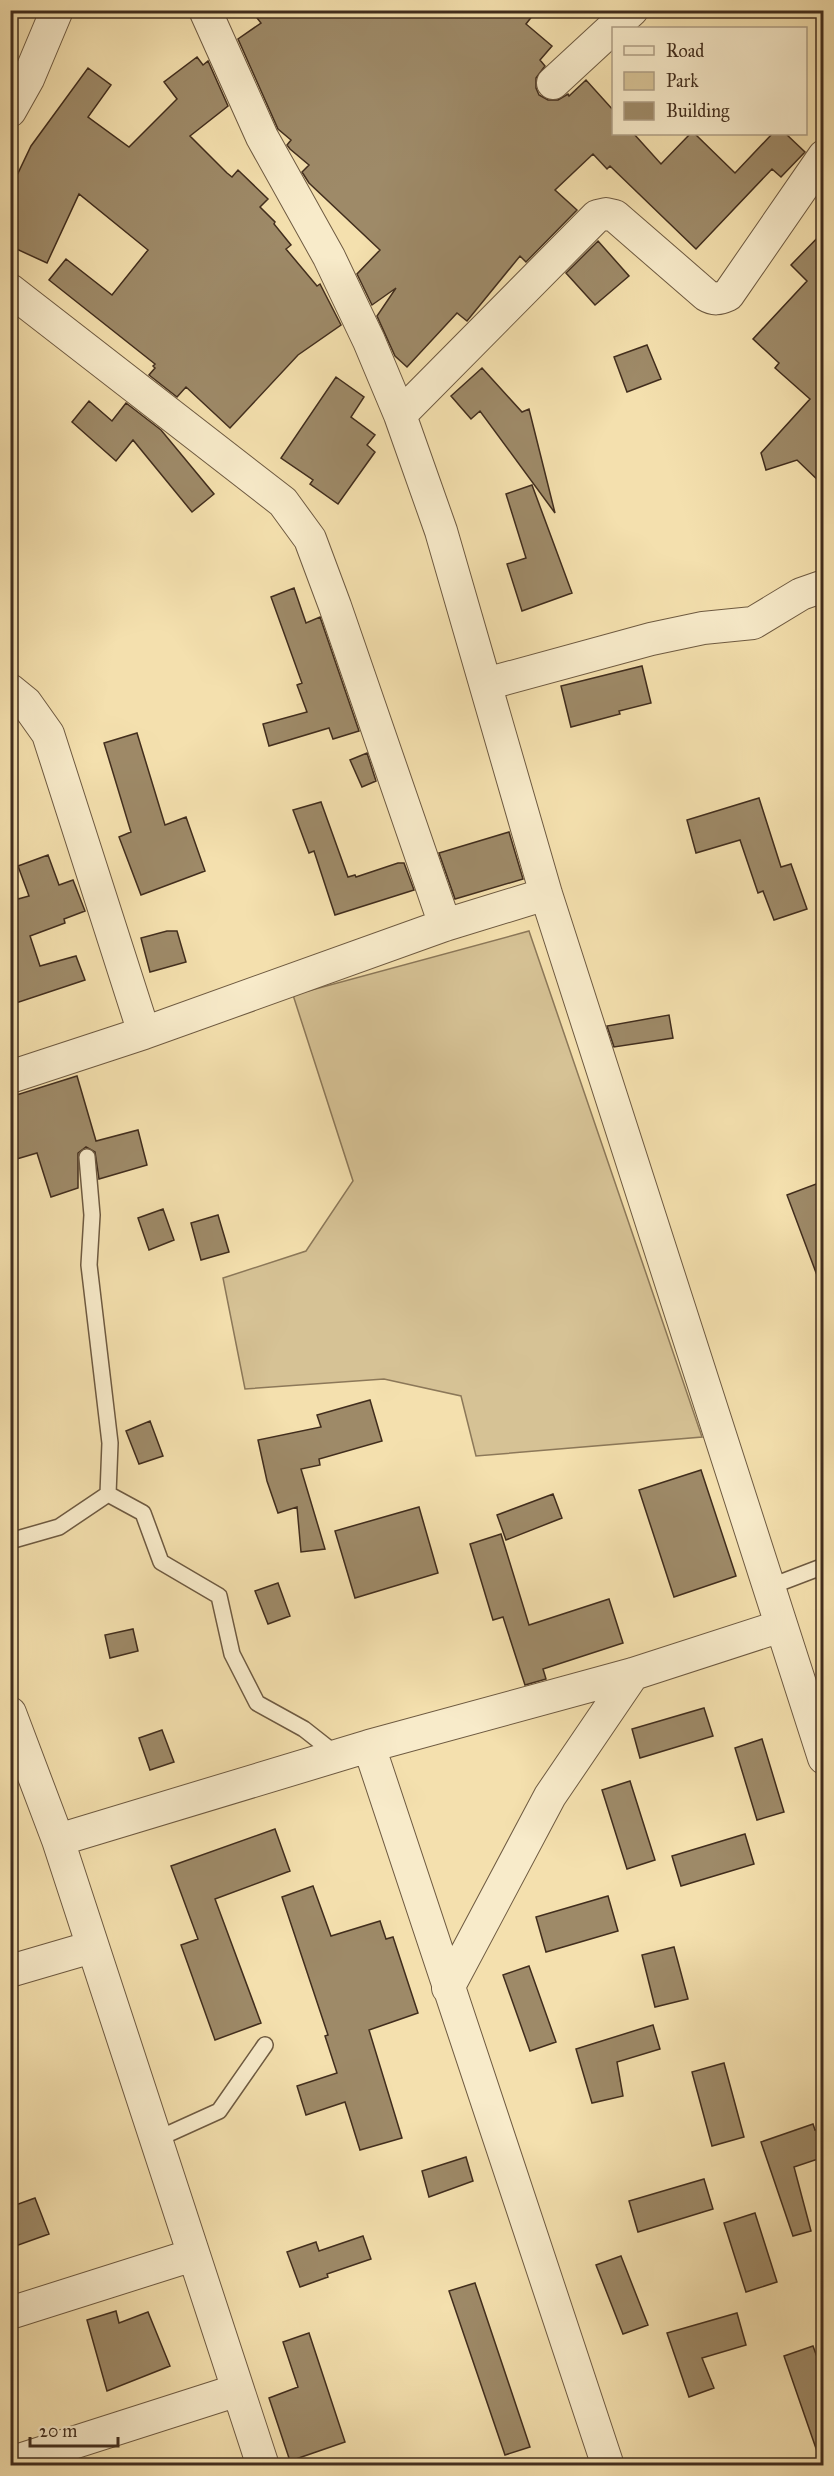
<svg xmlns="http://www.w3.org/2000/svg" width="834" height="2476" font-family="'IM FELL Great Primer',serif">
	<rect width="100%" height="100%" fill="#f4e0ae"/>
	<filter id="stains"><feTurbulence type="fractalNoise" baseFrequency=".00333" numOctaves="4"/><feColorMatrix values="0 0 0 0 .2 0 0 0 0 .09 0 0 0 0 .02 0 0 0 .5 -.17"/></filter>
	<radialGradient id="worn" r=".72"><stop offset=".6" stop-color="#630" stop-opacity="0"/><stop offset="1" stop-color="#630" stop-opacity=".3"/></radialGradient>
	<path fill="#d6c295" stroke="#8c7859" stroke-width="1.5" d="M529,931l173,506 -226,19 -15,-60 -77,-17 -139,10 -22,-111 83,-27 47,-70 -60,-186z"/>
	<path fill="#9e8a68" stroke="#412d1d" stroke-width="1.5" d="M251,10h286l-11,14 26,22 -12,14 5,6 -9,12v10l3,7 9,5h10l10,-6 1,2 17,-16 28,31v23h20l27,30 29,-30h5l40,39 37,-39h14l19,18 -24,25 -9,-8 -76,80 -86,-83 -3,3 -14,-15 -38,36 22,20 -51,52 -6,-6 -53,65 -10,-8 -50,54 -12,-11 -18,-40 19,-28 -24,17 -15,-31 23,-24 -71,-67 -7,-11 7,-7 -19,-16 -3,-4 4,-5 -13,-11 -40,-90 23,-16z
		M197,57l6,8 5,-4 20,45 -38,30 37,37 5,4 6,-7 30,29 -8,8 15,15 -1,2 17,21 -5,4 31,37 3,-2 21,41 -43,30 -68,73 -44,-41 -9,10 -28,-22 6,-7 -2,-2 2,-2 -106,-84 17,-21 46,36 36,-45 -69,-56 -32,69 -37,-17v-56l21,-44 57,-78 23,17 -23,32 41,30 48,-48 -13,-17z
		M824,231v255l-27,-26 -31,10 -5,-17 49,-54 -35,-31 4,-5 -26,-24 54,-58 -16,-16z
		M598,241l31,35 -34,29 -29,-32z
		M647,345l14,34 -34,13 -13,-35z
		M482,368l40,44 7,-3 26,104 -75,-102 -9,8 -20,-23z
		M336,377l28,20 -13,20 24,18 -8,10 8,7 -37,52 -28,-20 3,-4 -32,-22z
		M89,401l23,20 14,-18 35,27 53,64 -22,18 -59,-72 -17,21 -44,-39z
		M532,485l40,108 -50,18 -15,-47 19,-6 -20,-64z
		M294,588l12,35 14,-6 39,114 -26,8 -4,-11 -60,18 -6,-22 44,-12 -10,-27 5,-2 -31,-86z
		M642,666l9,37 -32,8 1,3 -49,13 -10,-41z
		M137,733l28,92 21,-8 19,54 -64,24 -22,-58 12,-5 -27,-89z
		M367,753l9,28 -14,6 -12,-27z
		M759,798l22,69 10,-3 16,45 -33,11 -11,-29 -5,2 -18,-53 -44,13 -9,-33z
		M321,802l27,75 7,-2 1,2 42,-14h6l10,27 -79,25 -21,-64 -5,2 -16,-43z
		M509,832l14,47 -68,20 -16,-46z
		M48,855l11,30 14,-5 12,31 -21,8 1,4 -35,13 10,30 36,-10 9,24 -75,25v-112l5,-1 3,7 11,-3 -11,-30z
		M167,931h10l9,31 -36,10 -9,-34z
		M669,1015l4,23 -59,9 -7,-21z
		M77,1076l19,65 42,-11 9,35 -48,14 -4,-27 -9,-5 -8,6v35l-27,9 -14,-44 -27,8v-64z
		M824,1181v105h-3l-34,-91z
		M163,1209l11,31 -25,10 -11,-32z
		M218,1215l11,37 -28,8 -10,-37z
		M370,1400l12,41 -63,18 1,6 -19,4 24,80 -24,3 -4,-45 -19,6 -11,-32 -9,-41 63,-13 -4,-12z
		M150,1421l13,35 -24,8 -13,-33z
		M701,1470l35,106 -62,21 -35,-107z
		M553,1494l9,24 -56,22 -9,-25z
		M419,1507l19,66 -83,25 -20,-67z
		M501,1534l28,91 80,-26 14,44 -80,26 3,10 -21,6 -22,-68 -10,3 -23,-76z
		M278,1583l12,33 -22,8 -13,-33z
		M133,1629l5,22 -28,7 -5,-23z
		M704,1708l9,28 -73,22 -8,-29z
		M162,1730l12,32 -24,8 -11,-32z
		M762,1739l22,73 -27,8 -22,-72z
		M630,1781l25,79 -28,9 -25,-79z
		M275,1829l15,42 -75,28 46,124 -46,17 -34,-95 17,-6 -27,-73z
		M745,1834l9,30 -73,22 -9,-30z
		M313,1886l18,50 49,-15 6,18 7,-2 25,76 -49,17 33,108 -42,12 -15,-48 -39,13 -9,-29 40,-13 -12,-37 3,-1 -46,-138z
		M608,1896l10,35 -72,21 -10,-35z
		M674,1947l14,52 -33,8 -13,-52z
		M529,1966l27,76 -26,9 -27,-76z
		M653,2025l7,24 -43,13 6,34 -31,7 -16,-54z
		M724,2063l20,74 -32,9 -20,-74z
		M813,2124l2,6 9,-3v30l-30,10 17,64 -18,5 -32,-94z
		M466,2157l7,24 -44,16 -7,-26z
		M704,2179l9,30 -75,23 -9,-31z
		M35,2198l14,36 -39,14v-41z
		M755,2213l22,69 -31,10 -22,-69z
		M363,2236l8,23 -44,15 1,3 -28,10 -13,-35 29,-10 3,9z
		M621,2256l27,69 -25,9 -27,-69z
		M475,2283l55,164 -25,8 -56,-164z
		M116,2311l3,12 29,-11 22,54 -63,25 -20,-71z
		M737,2313l9,32 -44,13 12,30 -25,9 -22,-64z
		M309,2333l36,109 -55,19 -21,-63 29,-11 -15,-45z
		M813,2346l11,30v84h-4l-36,-104z"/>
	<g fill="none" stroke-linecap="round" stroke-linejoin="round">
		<defs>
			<path id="lane" d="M108,1494l35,19 18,49 58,34 13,58 25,49 47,26 33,26
				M10,1541l49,-14 49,-33 2,-51 -21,-178 3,-50 -5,-58
				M769,1587l55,-21
				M155,2140l64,-29 46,-66"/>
			<path id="street" d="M205,10l57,127 67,120 40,84 31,74 41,116 105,363 278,864
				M553,83l79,-73
				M10,111l18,-32 29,-69
				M10,290l273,212 27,37 25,67 110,319
				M400,415l197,-199 9,-2 9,2 91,79c8,5 13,4 22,0l96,-139
				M486,684l165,-45 52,-11 50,-5 48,-29 23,-8
				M10,690l16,13 22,31 96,299
				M10,1077l134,-44 301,-108 101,-31
				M10,1713l48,127 205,626
				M369,1746l239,720
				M58,1840l311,-94 264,-72 148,-48
				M10,1971l82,-24
				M448,1988l102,-192 83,-122
				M10,2313l183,-58
				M10,2463l228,-73"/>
		</defs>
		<use href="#lane" stroke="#6e5a41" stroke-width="18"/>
		<use href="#street" stroke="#6e5a41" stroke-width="34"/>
		<use href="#lane" stroke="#f8ebca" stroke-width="15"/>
		<use href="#street" stroke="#f8ebca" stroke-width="32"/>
	</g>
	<rect width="834" height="2476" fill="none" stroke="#f4e0ae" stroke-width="36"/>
	<rect x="12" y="12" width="810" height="2452" fill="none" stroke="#412d1d" stroke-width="3"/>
	<rect x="18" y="18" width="798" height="2440" fill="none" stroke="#412d1d" stroke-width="1.5"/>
	<rect x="612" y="27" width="195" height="108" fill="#f8ebca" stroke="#af9f85" stroke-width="1.5"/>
	<rect x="624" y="46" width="30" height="9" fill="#f8ebca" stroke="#af9f85" stroke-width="1.5"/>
	<text x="666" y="57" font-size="18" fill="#412d1d">Road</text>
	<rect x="624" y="72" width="30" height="18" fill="#d6c295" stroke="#af9f85" stroke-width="1.5"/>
	<text x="666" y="87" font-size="18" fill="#412d1d">Park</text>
	<rect x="624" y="102" width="30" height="18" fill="#9e8a68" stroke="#af9f85" stroke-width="1.5"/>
	<text x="666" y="117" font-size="18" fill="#412d1d">Building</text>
	<path d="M30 2437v9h88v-9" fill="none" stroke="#412d1d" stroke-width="3"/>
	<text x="39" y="2437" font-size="18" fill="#412d1d" stroke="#f8ebca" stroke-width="4.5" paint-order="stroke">20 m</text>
	<rect width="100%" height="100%" filter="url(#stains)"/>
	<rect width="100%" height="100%" fill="url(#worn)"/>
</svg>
